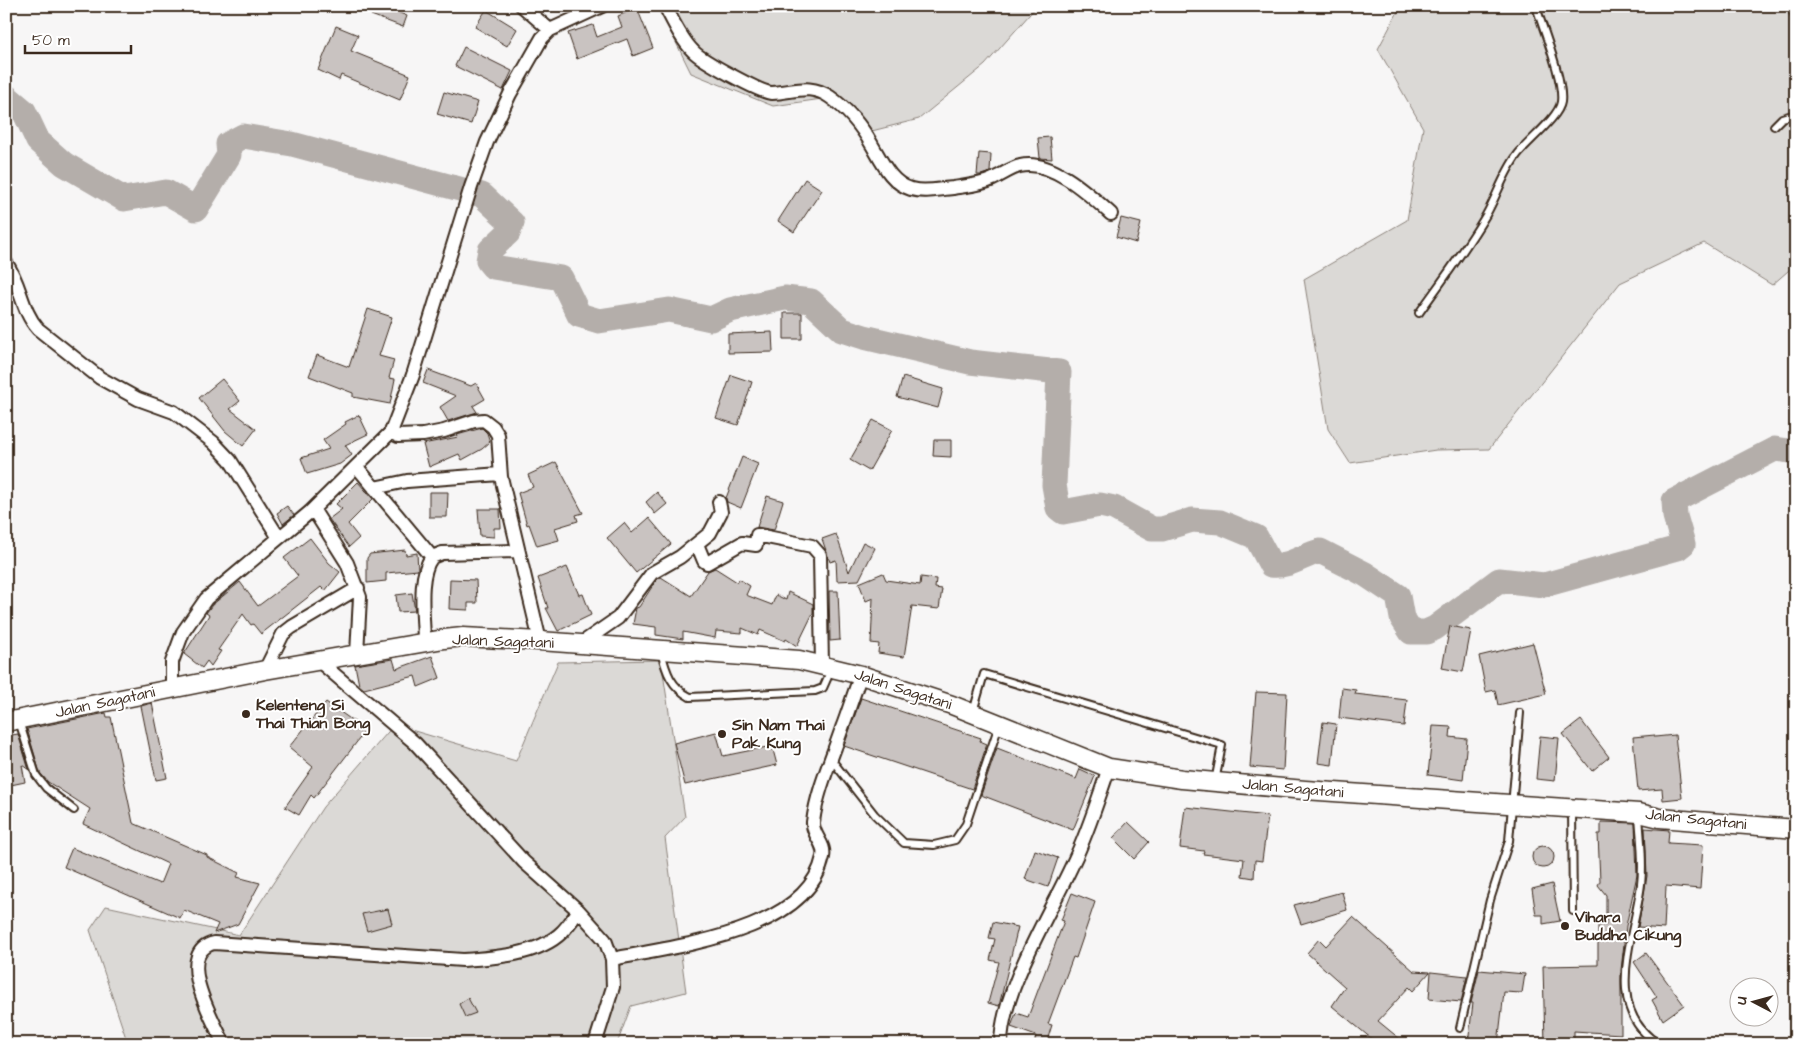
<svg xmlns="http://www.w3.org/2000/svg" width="1802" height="1050" font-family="'Architects Daughter',sans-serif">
	<rect width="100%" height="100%" fill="#f7f6f6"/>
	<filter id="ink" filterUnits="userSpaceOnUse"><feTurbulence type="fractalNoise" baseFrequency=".02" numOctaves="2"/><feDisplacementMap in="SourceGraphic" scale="10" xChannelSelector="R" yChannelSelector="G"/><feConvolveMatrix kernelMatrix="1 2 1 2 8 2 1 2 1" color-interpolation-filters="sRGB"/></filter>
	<g filter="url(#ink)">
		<path fill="#dbd9d6" stroke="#8b827a" d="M658,6h379l-52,59 -66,54 -55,14 -42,-34 -49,7 -82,-33z
			M1401,6h395v258l-24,21 -68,-42 -84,40 -131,166 -53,1 -86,13 -22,-34 -24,-150 103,-59 16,-92 -45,-79z
			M661,660l24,157 -20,21 21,154 -55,14 -14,38h-489l-38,-114 16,-24 133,29 84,-128 71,-82 122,36 42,-99z"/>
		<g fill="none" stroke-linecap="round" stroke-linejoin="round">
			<path stroke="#b4aeaa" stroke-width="25" d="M6,96l18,15 14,30 26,23 60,35 42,-7 30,17 33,-54 -1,-11 15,-8 49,8 190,51 30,28 -4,10 -18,17 -2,11 5,6 68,11 18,37 20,6 70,-11 42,9 19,-9 55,-12 26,3 31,29 22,7 106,25 89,10 -5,113 4,23 5,4 37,-7 14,3 38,21h10l30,-9 28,2 36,15 15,28c19,2 31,-9 49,-14l45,23 33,22 4,22 9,14h15l9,-4 64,-48 45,5 134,-37 5,-4 -8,-28 -1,-15 101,-52 21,3"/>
		</g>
		<path fill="#c9c3c1" stroke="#3b2a1e" d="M374,6h9l24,10 -4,11 -32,-12z
			M637,8l16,40 -20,8 -6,-17 -50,20 -9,-26 25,-8 4,12 25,-10 -4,-11z
			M486,10l31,19 -10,17 -32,-19z
			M336,26l22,9 -7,16 59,24 -10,25 -59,-25 -2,5 -21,-10z
			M464,47l48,24 -9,19 -48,-24z
			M444,92l34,10 -7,22 -34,-10z
			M1050,137l2,22 -12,-1 -2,-20z
			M979,153l12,1 -1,18 -9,3h-4z
			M805,179l17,11 -28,42 -16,-11z
			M1121,218l20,5 -5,20 -20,-6z
			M368,309l24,8 -13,39 15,4 -5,18 6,1 -5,25 -37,-7v-4l-44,-17 8,-21 32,12z
			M784,313h18v26h-18z
			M772,332l1,20 -45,1v-19z
			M428,370l43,16 5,-3 9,16 -12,7 4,6 -29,9 -8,-14 16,-11 -33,-13z
			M731,375l21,7 -14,43 -22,-7z
			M903,377l40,12 -5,19 -41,-11z
			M222,379l18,22 -10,8 26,20 -13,17 -18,-15 -26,-33z
			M359,415l9,19 -23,11 7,10 -12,9 -33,10 -6,-16 28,-9 -6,-9 23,-16 -1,-2z
			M873,420l19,10 -23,41 -19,-11z
			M482,428l5,5 3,9 -8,7 -20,11 -3,-6 -30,13 -6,-23 35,-7 -1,-2z
			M934,440h17v17l-18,-1z
			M742,457l16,7 -17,44 -14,-6 -1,-4z
			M556,462l27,51 -7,2 2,6 -23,7 4,12 -22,6 -8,-22 -2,1 -9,-32 15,-6 -5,-12z
			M358,482l15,17 -25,25 11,14 -10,9 -20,-28 13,-10 -6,-5z
			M429,492h19l-1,25h-18z
			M657,492l10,12 -12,10 -9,-12z
			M767,496l16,5 -9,29 -17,-3z
			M287,506l7,9 -11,9 -6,-11z
			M478,509h22l1,19h-7v9l-14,-1z
			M649,518l22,26 -35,29 -29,-35 17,-15 8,10z
			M836,534l13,38 14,-30 12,6 -16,32 -22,1 -1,-21 -6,2 -8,-23z
			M310,538l19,25 11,9 -15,19 -4,-4 -60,47 -8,-10 -2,1 -8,-11 -25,36 3,1 -10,15 -4,-5 -5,7 -18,-14 25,-39 -3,-2 6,-8 28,-23 18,24 40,-30 -14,-18z
			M405,550l1,5 11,-2 1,17 -32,3v8l-19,2v-25l3,-4z
			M567,567l12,28 4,-1 8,21 -33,16 -12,-23h2l-10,-30z
			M715,568l22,14 2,-3 11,7 -4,9 26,10 4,-10 10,5 2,-8 25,12v9l-16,33 -11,-7 -1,2 -25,-11 -2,5 -16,-7v5l-26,-2 -1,7 -32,-6v7l-27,-4v-8l-23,-3 3,-16 3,-1 18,-28 4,-2 30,19 17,-25z
			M883,573l3,7 34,5 1,-8 15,2 -1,9 7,1 -3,20 -27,-3 -8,51 -26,-4 1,-9 -8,-1 2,-45 -7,3 -7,-18z
			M450,579l26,1 1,23h-9v7l-19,-1z
			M829,591h9l2,49 -10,1z
			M412,593l3,18 -17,1 -2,-17z
			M1450,626l21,4 -8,42 -21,-4z
			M1533,643l13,51 -48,11 -3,-15 -9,2 -7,-36z
			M432,656l8,22 -22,9 -3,-11 -51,13 -5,-4 -4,-20 38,-6 3,10z
			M1342,688l14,2 -1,4 52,6 -3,26 -65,-8z
			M1256,692l31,1 -4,77 -33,-3z
			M861,698l120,40 -1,3 7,3 -15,45 -128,-43z
			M326,702l40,28 -52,68 -3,-3 -12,20 -14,-8 28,-40 -24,-20z
			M152,703l15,75 -11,2 -15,-74z
			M106,713l1,4h4l22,106 74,32v2l32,16 -2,4 23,6 -22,41 -24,9 4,-9 -34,-14 -4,8 -116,-51 8,-19 88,36 8,-20 -85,-40 7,-15 -42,-27 -8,-9 -13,-44z
			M1581,720l28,37 -17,14 -29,-37z
			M1323,722l13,2 -4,41 -14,-2z
			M1433,726l18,1 -1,10 17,2 -4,41 -35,-5z
			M716,732l7,24 49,-10 5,19 -92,20 -11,-42z
			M18,734l11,36 -7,-5 3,17 -19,4v-50z
			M1655,735v2l20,-2 7,63 -19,2 -1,-11 -24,2 -5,-54z
			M1540,736l19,2 -4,43 -19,-2z
			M997,748l79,31 4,-10 15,7 -22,54 -92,-35z
			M1185,807l83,9 -6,45 -7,-1 -1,18 -12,-2 2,-17 -41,-5 1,-3 -24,-3z
			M1128,822l21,20 -15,17 -21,-21z
			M1601,822l34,1 2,52 -11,51 -5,44v64l-47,-3v13h-29l-2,-78 55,-1v-40h8v-30l-8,-10 2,-4 -2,-47h3z
			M1645,828l24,2 -1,13 35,2 -3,44 -34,-3 -2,43 -26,-2 9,-51z
			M1532 857a11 11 0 1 1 22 0a11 11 0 1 1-22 0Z
			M1035,850l23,8 -10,29 -23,-8z
			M1552,884l8,37 -17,3v-9h-7l-4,-26z
			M1342,892l5,18 -46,14 -7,-19z
			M1072,893l23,9 -19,56 -3,-1 -25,67 4,1 -6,19h-12l2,-8 -25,-9 5,-14 12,4 36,-96 -3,-1z
			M388,909l4,15 -25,7 -5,-17z
			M1353,917l61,54 16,1 -17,19 -4,-4 -31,34 28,23h-28l-46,-38 13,-19 -38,-34 12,-14 7,7z
			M993,922l25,5 -19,79 -11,-3 11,-41 -9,-2 5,-21 -6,-1z
			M1646,953l38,52 -21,15 -11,-20 5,-3 -23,-35z
			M1479,970l46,4 -3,19 -18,-1 -6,52h-30l5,-41h-2z
			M1431,972l36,4 -6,26 -32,-3z
			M468,998l8,15 -11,4 -6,-13z"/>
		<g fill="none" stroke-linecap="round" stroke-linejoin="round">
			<defs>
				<path id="lane" d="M1790,6l6,12
					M1774,126l8,-8 14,-4
					M1419,313c23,-32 47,-64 67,-98 11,-19 18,-43 32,-61 10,-13 41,-37 43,-52 3,-22 -18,-72 -25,-96
					M661,651c5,21 10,36 29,46l125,-6 8,-3 8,-18
					M973,712l11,-38 238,71 -7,37
					M19,721l17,54 10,13 28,22
					M831,759l44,56 29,28 30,2 21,-5 11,-16 33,-99
					M1572,809l1,102
					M1639,814c1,23 5,47 2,70 -6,52 -40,125 18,160
					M1460,1028l30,-128 19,-59 11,-128"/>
				<path id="street" d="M522,6l28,24
					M665,6c8,15 16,33 28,45 8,9 68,42 79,42 22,-1 38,-10 58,4 17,12 32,30 42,48 10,17 19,38 39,44 14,4 28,0 42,-1 13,-2 28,-3 40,-9 9,-4 18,-11 27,-13 31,-8 70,29 91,48
					M6,263c15,21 15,47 32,66l62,49 38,21 36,13 39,30 17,18 49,78
					M391,432l7,4 25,-1 21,-4 30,-10 10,-1 9,7 5,8 3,42 39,164
					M357,467l75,90
					M374,488l33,-7 93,-7
					M313,509l34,54 13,34 -3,57
					M697,544l7,17 3,2 35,-20 14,2 1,-10 55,11 8,9 2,110
					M424,642c0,-24 -7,-66 8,-85l10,-4 75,-2
					M579,645l39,-27 34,-45 28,-16 30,-24 11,-21 -2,-10
					M320,662l95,81 109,119 55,49 26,29 7,19 1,28 -18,57
					M265,670l18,-36 9,-7 66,-39
					M172,688v-26l11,-30 23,-33 104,-87 81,-80 22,-57 58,-188 16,-45 23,-48 32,-56 8,-8 52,-24
					M612,959c63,-13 195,-26 211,-102 3,-14 -11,-21 -10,-35 4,-32 19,-64 29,-94 7,-18 12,-36 19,-53
					M224,1044c-10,-22 -51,-91 -10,-101l249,17c30,-2 76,-5 99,-28 6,-6 11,-14 17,-21
					M1001,1044c0,-53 51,-134 73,-183 14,-29 24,-62 35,-93"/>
				<path id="secondary" d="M6,722l259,-52 179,-31 19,-2 77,4 259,19 62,15 91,30 157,63 73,11 123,11 334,23 21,5 136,11"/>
			</defs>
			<use href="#lane" stroke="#3b2a1e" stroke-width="10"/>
			<use href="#street" stroke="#3b2a1e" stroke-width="16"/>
			<use href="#secondary" stroke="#3b2a1e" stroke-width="21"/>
			<use href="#lane" stroke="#fff" stroke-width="6"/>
			<use href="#street" stroke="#fff" stroke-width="12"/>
			<use href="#secondary" stroke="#fff" stroke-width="18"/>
		</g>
	</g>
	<g fill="#3b2a1e" stroke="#fff" stroke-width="2">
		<circle cx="246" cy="714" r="5"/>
		<circle cx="722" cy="734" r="5"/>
		<circle cx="1565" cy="926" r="5"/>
	</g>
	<g text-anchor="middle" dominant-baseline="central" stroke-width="4" stroke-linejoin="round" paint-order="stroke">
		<g font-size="16" fill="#3b2a1e" stroke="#fff">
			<text transform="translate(503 641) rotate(2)">Jalan Sagatani</text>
			<text transform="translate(903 689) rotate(18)">Jalan Sagatani</text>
			<text transform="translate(105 702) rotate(-12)">Jalan Sagatani</text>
			<text transform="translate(1293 788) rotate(5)">Jalan Sagatani</text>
			<text transform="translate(1696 819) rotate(6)">Jalan Sagatani</text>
		</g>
		<g font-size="16" font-weight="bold" fill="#3b2a1e" stroke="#fff" text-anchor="start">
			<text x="256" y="705">Kelenteng Si<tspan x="256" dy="18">Thai Thian Bong</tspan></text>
			<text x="732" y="725">Sin Nam Thai<tspan x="732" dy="18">Pak Kung</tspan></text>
			<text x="1575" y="917">Vihara<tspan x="1575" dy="18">Buddha Cikung</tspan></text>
		</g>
	</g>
	<rect width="1802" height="1050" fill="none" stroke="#fff" stroke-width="25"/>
	<rect x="12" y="12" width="1777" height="1025" fill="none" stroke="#3b2a1e" stroke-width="2" filter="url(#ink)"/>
	<g transform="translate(1754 1002) rotate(276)"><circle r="24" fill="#ffffff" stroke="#b1aaa5"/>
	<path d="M0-4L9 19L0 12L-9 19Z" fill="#3b2a1e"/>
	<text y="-8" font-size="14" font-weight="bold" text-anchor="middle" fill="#3b2a1e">U</text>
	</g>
	<path d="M25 45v8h106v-8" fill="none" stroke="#3b2a1e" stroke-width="2.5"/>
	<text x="32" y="45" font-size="15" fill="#3b2a1e" stroke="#ffffff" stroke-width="4" paint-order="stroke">50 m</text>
</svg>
